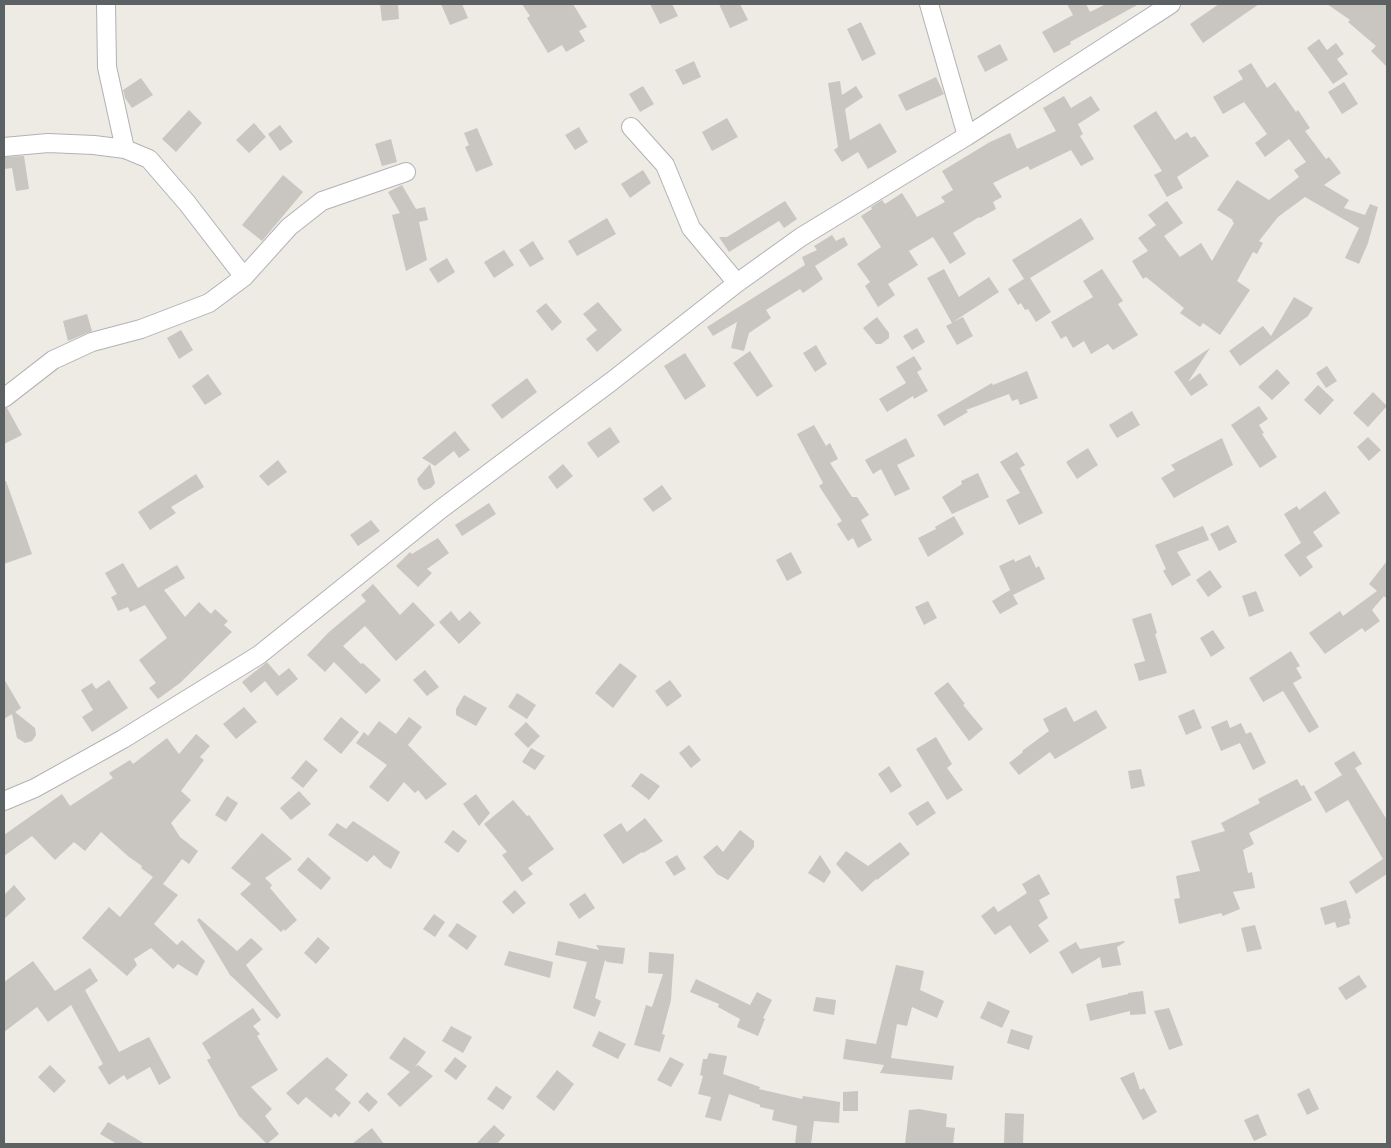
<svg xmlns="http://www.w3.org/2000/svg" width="1391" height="1148" font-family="Lato,sans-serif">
	<rect width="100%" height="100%" fill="#eeeae4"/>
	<path fill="#c9c5c1" d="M380,4h18l1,15 -17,2z
		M441,4h21l6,14 -18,7z
		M522,4h51l14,23 -8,4 6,10 -19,11 -4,-7 -14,8 -21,-35 3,-2z
		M650,4h22l6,12 -18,8z
		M719,4h21l8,16 -18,8z
		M1067,4h19l4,8 16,-8h33l-69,38 1,2 -17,9 -12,-21 31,-17z
		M1219,4h40l-56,39 -13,-19z
		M1327,4h60v63l-16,-16 5,-5 -28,-24 2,-2z
		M861,22l15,32 -14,7 -15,-32z
		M1319,39l8,11 9,-7 8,11 -7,5 11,15 -15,10 -26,-36z
		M1000,44l8,16 -23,12 -8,-16z
		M694,61l7,16 -18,8 -8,-15z
		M1251,63l16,25 8,-6 21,30 2,-2 12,18 -5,3 21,28 3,-2 12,16 -17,12 25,15 -5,8 21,7 5,-11 8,3 -10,36 -9,21 -14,-6 14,-30 -54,-31 -27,20 -19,24 4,2 -6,11 -4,-2 -16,29 13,9 -30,45 -17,-12 -3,4 -20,-14 4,-5 -38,-31 -3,2 -11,-18 16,-10 -10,-13 18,-13 -8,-10 19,-14 16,22 -19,13 16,21 21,-14 11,18 22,-38 -2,-2 1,-1 -16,-10 20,-30 32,20 30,-23 -5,-7 12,-8 -17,-23 -24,18 -10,-14 12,-9 -23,-32 -21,12 -10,-17 30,-18 -5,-8z
		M936,77l8,17 -38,17 -8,-16z
		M141,78l12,17 -21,13 -7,-10 -2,-8z
		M840,81l2,14 14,-9 7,11 -18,12 5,31 30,-17 17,29 -29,17 -10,-17 -16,10 -8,-12 4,-3 -10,-64z
		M1344,82l14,22 -16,10 -14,-22z
		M643,86l11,18 -14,8 -11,-18z
		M1064,96l7,12 20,-12 9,14 -22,14 5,10 -3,2 14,23 -13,7 -10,-16 -41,20 -2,-4 -35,17 9,14 -9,5 3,7 -16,9 -1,-1 -26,16 13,21 -16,10 -17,-27 -24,14 9,14 -30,19 7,11 -17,12 -13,-21 5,-4 -13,-18 24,-17 -20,-31 11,-7 -1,-2 11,-7 3,4 17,-11 15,24 28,-15 -4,-5 12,-7 -11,-19 48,-29 20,-9 7,16 39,-18 -13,-23z
		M189,110l13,13 -26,29 -14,-13z
		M1156,111l19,29 12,-8 4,6 4,-2 14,20 -32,21 6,11 -16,9 -13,-22 8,-4 -29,-45z
		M727,118l11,19 -26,14 -10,-19z
		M254,123l12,14 -17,16 -13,-13z
		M280,125l13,17 -13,9 -12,-17z
		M579,127l9,15 -13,8 -10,-15z
		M477,128l16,37 -17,7 -11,-25 4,-2 -5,-12z
		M391,139l6,23 -15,4 -7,-22z
		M24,156l5,33 -13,2 -4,-23 -8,1v-12z
		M643,170l8,13 -21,15 -9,-14z
		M283,175l20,17 -41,49 -20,-16z
		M402,185l14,24 9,-2 3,13 -9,2 8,38 -21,11 -14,-56 8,-2 -12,-21z
		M785,201l12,18 -13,9 -5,-7 -50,31 -10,-15h8z
		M607,218l9,16 -39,22 -9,-15z
		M1081,218l13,21 -64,39 21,34 -15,10 -8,-13 -3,1 -4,-7 -3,2 -10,-16 16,-10 -12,-19z
		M832,235l4,6 8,-4 4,8 -33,21 8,13 -20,14 -3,-4 -34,21 5,8 -22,15 -5,18 -13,-3 6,-26 -24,14 -6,-9 98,-62 -3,-8 15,-7 -3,-4z
		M533,241l11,18 -14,8 -11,-17z
		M504,250l10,15 -20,13 -10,-16z
		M447,258l8,14 -17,11 -9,-14z
		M944,269l15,28 30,-20 10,15 -46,30 10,-5 10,19 -16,9 -11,-19 6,-3 -25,-45z
		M1102,269l21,32 -5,3 20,31 -25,15 -5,-6 -17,10 -7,-13 -11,7 -7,-12 -5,3 -10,-17 42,-25 -10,-16z
		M1294,297l19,11 -5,8 -68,50 -11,-15 34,-25 8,10z
		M598,302l24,28 -25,22 -11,-13 11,-9 -14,-16z
		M546,303l16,19 -10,9 -16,-20z
		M87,314l5,17 -24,10 -5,-20z
		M877,317l12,16v5l-8,6h-5l-13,-16z
		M917,328l8,14 -13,8 -9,-14z
		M181,330l12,20 -14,9 -12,-21z
		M816,345l11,19 -12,8 -12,-19z
		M1210,348l-22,34 12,-9 8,12 -17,11 -17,-24z
		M750,351l23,35 -16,11 -24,-34z
		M685,353l21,33 -21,14 -21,-34z
		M914,356l8,13 -5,3 11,19 -14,8 -1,-3 -26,16 -8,-13 27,-16 -10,-16z
		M1327,366l10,15 -11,7 -10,-15z
		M1277,369l13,14 -18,17 -14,-13z
		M1027,371l11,27 -18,7 -2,-6 -6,2 -3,-7 -43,16 2,2 -24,14 -7,-11 55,-32 1,2z
		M208,374l14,20 -17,11 -13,-19z
		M527,378l10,14 -35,27 -11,-14z
		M1318,385l16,15 -14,15 -16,-15z
		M1373,392l14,14 -19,21 -15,-14z
		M1259,406l9,13 -9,6 5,8 -2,1 15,23 -17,11 -29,-43z
		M4,408h3l15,27 -18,9z
		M1132,411l8,14 -23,13 -8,-13z
		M814,425l12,21 4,-3 8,16 -8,4 22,34h5l12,18 -8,5 11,20 -14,8 -5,-10 -5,3 -11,-17 5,-3 -23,-35 4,-3 -26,-49z
		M610,427l10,15 -22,16 -11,-15z
		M455,431l15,19 -11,8 -5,-7 -19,15 -13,-8z
		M1368,437l13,13 -12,11 -12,-14z
		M906,438l9,18 -18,9 13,24 -15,7 -14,-27 -8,5 -8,-14z
		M1222,438l11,27 -59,33 -13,-20 14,-8 -4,-5z
		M1088,448l10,17 -21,14 -11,-17z
		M1017,452l8,13 -5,3 23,45 -24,12 -13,-25 14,-7 -20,-31z
		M278,460l9,12 -19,14 -9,-10z
		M430,464l5,19 -4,5 -7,2 -5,-5 -2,-6z
		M563,464l10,12 -16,13 -9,-12z
		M978,473l11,24 -37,17 -10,-17 20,-13 -1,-3z
		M196,474l8,13 -33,20 5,6 -26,17 -12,-18z
		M4,481h2l26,73 -28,10z
		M662,485l10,14 -19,13 -10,-13z
		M1325,491l15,22 -27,19 10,14 -17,11 7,10 -13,10 -16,-22 17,-12 -17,-29 13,-8 2,4z
		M489,503l7,11 -34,22 -7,-11z
		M954,516l10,18 -36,23 -10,-19 18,-9 -1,-2z
		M371,520l9,11 -22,15 -8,-11z
		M1228,525l9,17 -18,9 -9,-17z
		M1203,526l6,14 -32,12 14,23 -19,11 -9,-15 3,-2 -11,-24z
		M438,538l11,15 -22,16 5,4 -14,14 -22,-21 14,-14 2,2z
		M791,552l11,21 -15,8 -11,-21z
		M1030,555l6,13 3,-2 6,13 -32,16 5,9 -18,10 -8,-13 18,-11 2,4 -13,-28 15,-7 1,3z
		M1387,561v38l-3,-3 -12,14 8,11 -15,11 -3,-4 -37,26 -16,-21 31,-22 3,5 34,-25 -8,-7z
		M123,563l15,25 39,-23 8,13 -21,12 21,27 14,-15 12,12 4,-5 13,12 -4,4 8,7 -52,51 -22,16 -9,-11 7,-5 -17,-23 28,-22 -22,-33 -15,7 -2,-5 -10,4 -7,-14 6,-3 -12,-21z
		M1210,570l12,17 -14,10 -12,-17z
		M373,584l27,31 13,-13 22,23 -39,36 -31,-35 -22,20 18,18 2,-1 18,17 -15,14 -32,-32 -9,10 -18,-17 22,-23 37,-31 -5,-6z
		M1256,591l8,20 -15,6 -7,-21z
		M928,601l9,17 -13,7 -9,-18z
		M451,611l8,10 11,-10 11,12 -22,21 -20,-22z
		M1151,613l6,20 -2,1 12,39 -28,8 -5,-17 11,-3 -13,-42z
		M1213,630l12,18 -14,9 -11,-19z
		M1291,651l9,15 -4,2 6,10 -9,5 26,44 -10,6 -26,-42 -20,11 -14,-24z
		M267,662l12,14 10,-8 9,11 -21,17 -12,-15 -14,12 -9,-11z
		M620,663l17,13 -24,32 -18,-15z
		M425,670l14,17 -12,9 -14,-16z
		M4,679l17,29 -6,4 20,16 1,7 -4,6 -7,2 -8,-5 -5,-24 -8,5z
		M109,680l19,28 -36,24 -10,-15 11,-7 -12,-20 11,-7 4,6z
		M670,680l12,16 -15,11 -12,-16z
		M948,682l17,22 -2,1 20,24 -14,12 -35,-48z
		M517,693l19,12 -9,14 -19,-12z
		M464,695l23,13 -11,18 -20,-11v-6z
		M244,707l13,15 -21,17 -13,-15z
		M1066,707l8,15 22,-12 11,18 -52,31 -5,-7 -31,23 -10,-12 14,-11 -1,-1 27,-20 -6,-12z
		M1194,709l8,19 -16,7 -8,-19z
		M341,717l18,15 -18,22 -18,-15z
		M409,717l13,10 -14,18 39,39 -21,16 -8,-10 -3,3 -11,-11 -16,20 -19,-15 18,-22 -31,-22 8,-11 4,4 11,-15 17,13z
		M1227,720l3,8 11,-5 5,11 5,-2 15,31 -13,7 -13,-27 -19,8 -10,-24z
		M526,722l14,14 -12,12 -14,-14z
		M196,734l14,12 -10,11 4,3 -23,31 10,9 -20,23 9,14 18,14 -9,13 -7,-5 -19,25 15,11 -24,29 23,21 5,-5 23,21 -8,15 -19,-12 -5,5 -22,-21 -17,11 3,6 -10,11 -45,-38 27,-31 11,10 33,-40 -12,-9 1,-2 -13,-9 -28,-25 -16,19 -11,-9 -19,18 -23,-24 -28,20v-21l58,-41 8,12 43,-28 -4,-5 21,-13 3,4 34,-26 12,16z
		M936,737l16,27 -5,4 16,22 -16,10 -31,-51z
		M689,745l12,15 -10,8 -12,-15z
		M531,748l14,8 -10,14 -13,-8z
		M1354,751l8,13 -7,4 32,52v54l-31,20 -7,-12 34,-23 -35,-59 -22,13 -12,-21 28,-17 -8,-12z
		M306,760l12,10 -15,18 -12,-10z
		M889,766l13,20 -11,7 -13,-19z
		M1141,769l4,17 -14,3 -3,-18z
		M641,773l19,13 -11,14 -18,-14z
		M1297,779l4,7 3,-1 8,15 -63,33 5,11 -11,6 5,23 4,-1 3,16 -22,4 7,17 -17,7 -2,-3 -42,11 -5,-25 6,-1 -4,-22 24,-5 -9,-30 34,-10 -4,-8 39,-20 -2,-4z
		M299,791l12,13 -20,16 -11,-12z
		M476,794l14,19 -11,13 -16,-22z
		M227,796l11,7 -12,19 -11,-7z
		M513,800l14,16 2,-1 25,34 -26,19 5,6 -11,8 -20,-27 5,-3 -23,-28z
		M928,801l8,12 -19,13 -9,-13z
		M645,818l18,23 -20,12 -1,-1 -19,12 -20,-29 18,-12 6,9z
		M353,821l47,31 -9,17 -7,-4 -10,-10 -7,7 -39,-27 9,-12 9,6z
		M453,830l14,11 -9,12 -14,-11z
		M740,830l14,11v6l-26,33 -11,-6 -14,-17 14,-12 6,7z
		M262,833l30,26 -27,19 7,7 -2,3 27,32 -12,11 -1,-2 -3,3 -41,-38 11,-10 -20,-16z
		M900,842l10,12 -33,26 -1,-1 -14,13 -26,-28 10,-13 22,15z
		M677,855l9,14 -12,7 -9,-14z
		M820,855l11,17 -7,11 -16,-10z
		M308,857l23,21 -10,12 -24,-20z
		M1039,874l11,20 -11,6 9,18 -10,7 11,16 -19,13 -20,-29 -15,10 -14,-19 13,-10 4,6 29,-19 -5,-9z
		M14,885l12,14 -22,20v-24z
		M515,890l11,13 -13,11 -11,-12z
		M585,893l10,15 -16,11 -10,-15z
		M1346,900l5,18 -2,1 1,5 -13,4 -2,-6 -10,3 -5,-17z
		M434,914l11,8 -10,15 -12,-8z
		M199,918l38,33 14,-13 12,11 -17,16 35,50 -4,4 -47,-44 -33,-55z
		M457,923l20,13 -10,14 -19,-14z
		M1255,925l7,24 -15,3 -6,-24z
		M318,937l12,11 -14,16 -12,-11z
		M558,941l41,9 -3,-5 29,3 -2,16 -16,-2 -2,-2 -10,38 6,3 -6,16 -22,-9 14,-46 -32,-7z
		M1124,941l1,1 -8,5 4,18 -19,3 -2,-11 -28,17 -13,-22 17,-10 4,7z
		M509,951l44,11 -3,16 -46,-13z
		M649,952l25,2 -3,46 -9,34 3,1 -5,17 -26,-7 12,-40 6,2 11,-33 -15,-1z
		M33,961l22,30 35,-23 8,13 -13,9 34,62 30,-15 22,41 -12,7 -9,-18 -23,13 -3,-5 -15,10 -11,-18 5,-3 -32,-59 -23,17 -11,-15 -33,25v-50z
		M896,965l28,6 -4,19 24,11 -7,17 -25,-11 -5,19 -10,-2 -6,34 63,8 -2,14 -72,-7 4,-8 -41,-6 3,-20 30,5z
		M1359,975l8,12 -21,13 -8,-12z
		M696,979l54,26 7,-13 15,8 -9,18 2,1 -7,17 -21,-9 3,-8 -22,-12 1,-3 -29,-12z
		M1143,991l3,23 -16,1v-4l-40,10 -4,-17 42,-10v-1z
		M816,997l20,3 -2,15 -21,-4z
		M988,1001l22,10 -8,17 -22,-10z
		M253,1008l8,12 -8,6 7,8 -3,2 21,34 -27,17 21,22 -7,7 14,18 -12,10 -28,-28 -32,-56 4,-2 -9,-15z
		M1169,1008l14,37 -14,5 -15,-39z
		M451,1026l21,11 -9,16 -21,-12z
		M1011,1029l22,7 -4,14 -22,-7z
		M599,1031l27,13 -8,15 -26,-13z
		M404,1037l22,15 -11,15 3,-2 15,11 -33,31 -13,-13 23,-22 -21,-14z
		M709,1053l18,3 -4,18 37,13 -1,2 43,10 1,-3 37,6 -1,21 -25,-2 -3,23h-16l2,-18 -25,-6 2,-10 -14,-3v-2l-31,-11 -8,27 -16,-4 6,-20 -13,-3 5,-18 -3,-1 3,-16h4z
		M327,1057l21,18 -13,14 16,14 -12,14 -4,-4 -4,5 -25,-21 -8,8 -12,-12z
		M455,1057l12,9 -11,14 -12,-9z
		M670,1057l14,7 -13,23 -14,-7z
		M50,1065l16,16 -12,12 -16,-16z
		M557,1070l17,14 -20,27 -18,-14z
		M1134,1072l6,18 4,-2 13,24 -14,8 -23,-42z
		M496,1086l16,11 -9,13 -16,-11z
		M1309,1088l10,21 -12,6 -10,-21z
		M858,1091v20h-15v-19z
		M367,1092l11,10 -9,10 -11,-10z
		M919,1109l28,5 -1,13 9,1 -2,16h-48l4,-34z
		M1005,1113l19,1 -1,30h-19z
		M1258,1114l9,21 -13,6 -10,-21z
		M108,1122l37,22h-28l-17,-10z
		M494,1125l11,10 -8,9h-21z
		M372,1128l12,16h-32z"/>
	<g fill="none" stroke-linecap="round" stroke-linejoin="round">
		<defs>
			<path id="minor" d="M106,4l1,63 18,82
				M929,4l38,132
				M631,127l34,38 26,63 46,55
				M4,147l44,-4 46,2 31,4 24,10 38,44 57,74
				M4,398l49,-38 39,-18 49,-13 68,-26 35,-26 45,-50 33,-26 84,-29
				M4,801l31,-13 88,-49 136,-84 182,-146 171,-128 125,-98 64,-46 166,-101 204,-132"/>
		</defs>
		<use href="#minor" stroke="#b0b3b6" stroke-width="20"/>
		<use href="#minor" stroke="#fff" stroke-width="18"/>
	</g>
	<rect width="1391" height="1148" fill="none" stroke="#5c6164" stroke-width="10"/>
</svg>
